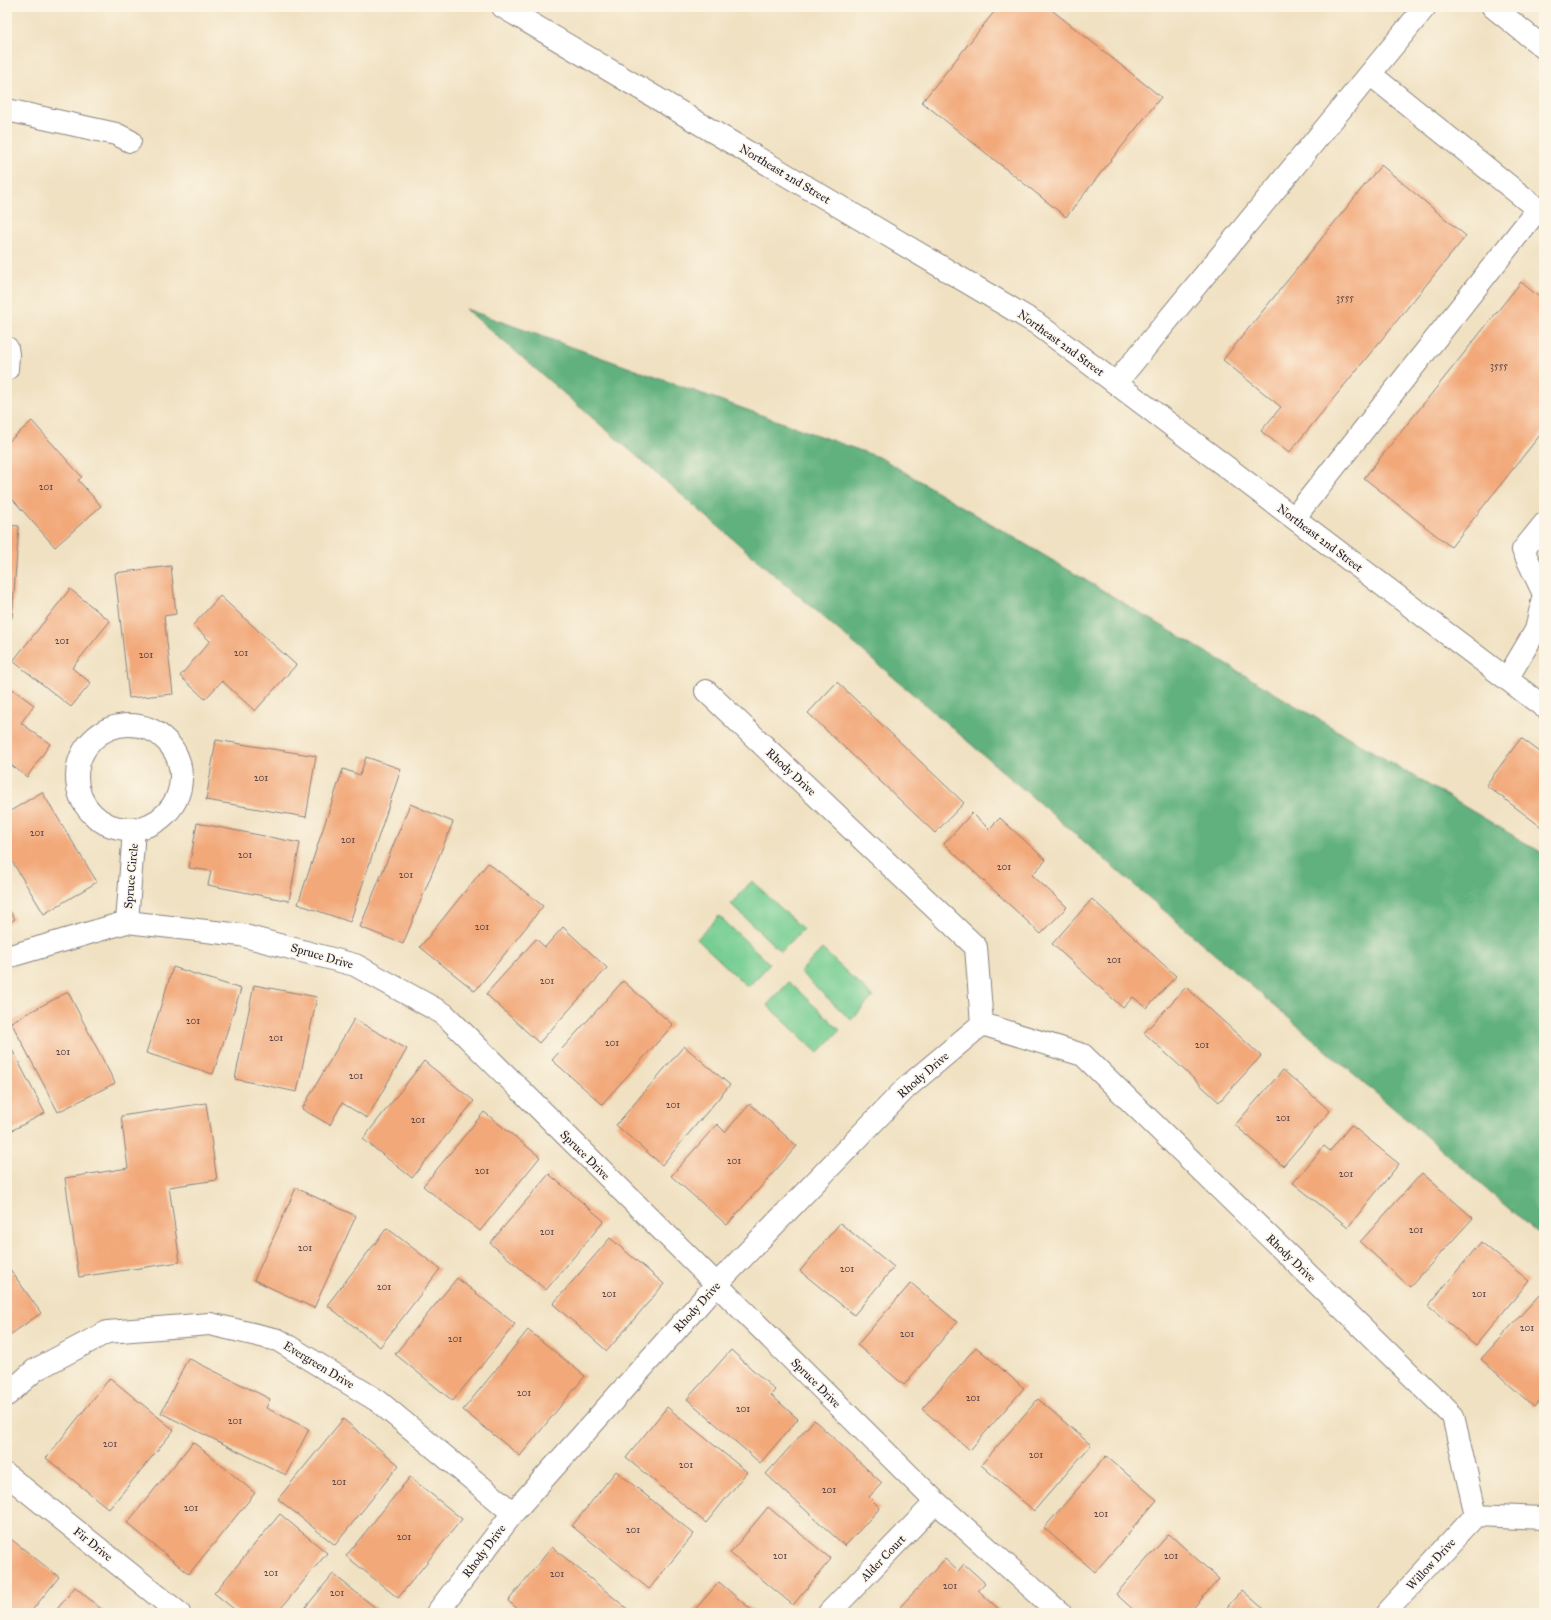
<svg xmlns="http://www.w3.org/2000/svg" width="1551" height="1620" font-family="'IM FELL Great Primer',serif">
	<rect width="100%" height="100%" fill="#fcf5e5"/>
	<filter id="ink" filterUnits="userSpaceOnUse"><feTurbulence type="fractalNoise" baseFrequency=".025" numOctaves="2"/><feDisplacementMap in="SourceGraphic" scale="8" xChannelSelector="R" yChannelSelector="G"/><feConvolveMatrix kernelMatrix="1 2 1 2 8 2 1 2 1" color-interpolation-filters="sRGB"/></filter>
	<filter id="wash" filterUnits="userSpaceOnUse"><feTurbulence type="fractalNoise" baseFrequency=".012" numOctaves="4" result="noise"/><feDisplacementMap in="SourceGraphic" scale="16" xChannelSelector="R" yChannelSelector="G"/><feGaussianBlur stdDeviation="0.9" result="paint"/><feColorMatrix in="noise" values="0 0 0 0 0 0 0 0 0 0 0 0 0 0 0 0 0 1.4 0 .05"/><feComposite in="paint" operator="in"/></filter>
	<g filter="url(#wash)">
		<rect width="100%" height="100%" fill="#f0e1c2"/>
		<path fill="#76ce93" stroke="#4c7867" d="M752,881l51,48 -22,23 -50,-48z
			M719,916l51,48 -22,23 -51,-48z
			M822,949l51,48 -22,23 -51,-48z
			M789,982l51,48 -22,23 -51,-48z"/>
		<path fill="#60b17d" stroke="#416a5c" d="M466,309l415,149 663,396v384z"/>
		<g id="blocks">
			<path fill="#f2a879" d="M998,7h50l113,90 -95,120 -144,-115z
				M1381,165l85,71 -177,217 -28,-22 20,-24 -58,-47z
				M1521,282l23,19v129l-93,117 -87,-69z
				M32,421l50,56 -4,3 23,26 -46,41 -48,-54v-50z
				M7,525l12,1 -7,92h-5z
				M171,566l5,48 -12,2 9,78 -44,4 -14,-125z
				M70,589l40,32 -38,47 19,15 -20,24 -58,-46z
				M220,596l76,69 -41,46 -33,-30 -17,18 -25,-23 30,-35 -17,-16z
				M837,682l127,121 -29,30 -127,-120z
				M7,685l27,20 -13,18 29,21 -23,33 -20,-15z
				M1521,738l23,17v74l-58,-44z
				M216,740l100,16 -10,61 -100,-17z
				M366,757l35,12 -51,153 -52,-18 45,-135 17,6z
				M42,792l55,90 -53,32 -37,-61v-40z
				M410,804l43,18 -50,122 -43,-17z
				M972,813l17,16 11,-11 46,42 -14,15 35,32 -26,27 -97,-90z
				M197,823l103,20 -11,58 -81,-16 3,-14 -22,-3z
				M488,863l55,43 -68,85 -55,-44z
				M1092,899l84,77 -29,32 -14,-11 -10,11 -71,-64z
				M7,907l8,12 -8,5z
				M563,927l44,41 -68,75 -53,-49 50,-55 9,8z
				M173,967l68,22 -28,85 -67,-21z
				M623,981l50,44 -71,79 -50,-44z
				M254,985l63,12 -20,95 -62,-13z
				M1186,987l75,69 -42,46 -75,-69z
				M68,992l47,91 -57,29 -47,-90z
				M354,1019l53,30 -40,69 -25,-15 -12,22 -28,-16z
				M7,1040l38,73 -38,20z
				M684,1046l46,39 -68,80 -46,-40z
				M424,1061l50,40 -62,77 -49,-39z
				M1283,1070l47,41 -47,55 -48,-41z
				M206,1103l11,77 -48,7 11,75 -101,15 -14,-99 63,-10 -7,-52z
				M750,1104l47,42 -70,79 -56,-49 46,-52 8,8z
				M484,1112l56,45 -60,74 -57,-45z
				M1351,1125l48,39 -51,63 -55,-44 31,-37 6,5z
				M1422,1173l51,45 -63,69 -50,-45z
				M549,1174l55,47 -58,69 -56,-47z
				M296,1188l60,28 -42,92 -60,-28z
				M840,1223l54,44 -40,48 -54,-44z
				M387,1228l53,41 -60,78 -53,-42z
				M610,1238l54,46 -57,67 -54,-47z
				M1481,1242l48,39 -53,64 -48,-39z
				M7,1265l34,48 -34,24z
				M457,1278l58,46 -62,77 -58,-47z
				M911,1283l46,39 -53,63 -47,-40z
				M1540,1294l4,3v98l-10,12 -53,-48z
				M528,1330l57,46 -65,80 -57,-46z
				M976,1347l48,41 -54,62 -48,-41z
				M731,1350l44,40 -4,5 27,24 -38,44 -73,-64z
				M188,1358l82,41 -4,9 43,21 -23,46 -125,-62z
				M110,1378l64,52 -65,79 -63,-51z
				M1038,1399l53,46 -57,66 -53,-46z
				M667,1407l80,65 -41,51 -80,-65z
				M343,1419l56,46 -64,80 -57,-46z
				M814,1420l68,63 -13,14 11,11 -35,38 -79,-72z
				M193,1442l62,51 -66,81 -62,-51z
				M1106,1456l51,44 -62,72 -51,-44z
				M616,1471l78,63 -45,55 -77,-63z
				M410,1477l52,42 -64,79 -52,-42z
				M768,1507l63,52 -38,46 -63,-52z
				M280,1514l47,39 -50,60h-38l-25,-20z
				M1169,1534l50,45 -30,34h-52l-21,-19z
				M7,1536l52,41 -29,36h-23z
				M552,1547l78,64 -1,2h-106l-15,-12z
				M945,1559l13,12 6,-7 21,19 -7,7 25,23h-96l-7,-6z
				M333,1574l49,39h-81z
				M719,1582l36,31h-63z
				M75,1587l31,26h-52z
				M1242,1590l26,23h-46z"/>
		</g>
	</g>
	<g filter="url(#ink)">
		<use href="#blocks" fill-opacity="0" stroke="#89827e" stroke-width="1"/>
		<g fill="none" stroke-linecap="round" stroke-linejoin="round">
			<defs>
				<path id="minor" d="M503,7l533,316 508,384
					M1493,7l51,41
					M1370,74l174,140
					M7,110l109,24 14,7
					M7,348l1,6 -1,15
					M1116,383l309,-376
					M1294,518l244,-309
					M1507,679l29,-49 8,-36 -21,-44 21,-26
					M706,691l270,256 6,77 101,31 370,361 23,99 68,3
					M77 777a52 52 0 1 1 104 0a52 52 0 1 1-104 0Z
					M127,922l7,-92
					M7,957l120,-35 114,13 114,30 89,49 492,488 124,111
					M7,1395l28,-25 72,-38 103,-8 68,16 100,61 135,112
					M7,1475l172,138
					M437,1613l76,-100 203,-228 191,-198 75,-63
					M829,1613l107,-111
					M1386,1613l90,-98"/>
			</defs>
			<use href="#minor" stroke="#89827e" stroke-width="24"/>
			<use href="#minor" stroke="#fff" stroke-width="22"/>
		</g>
	</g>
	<g text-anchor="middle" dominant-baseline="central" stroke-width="3" stroke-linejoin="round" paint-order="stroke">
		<g font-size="10" fill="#56444a">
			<text x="1345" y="298">3555</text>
			<text x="1499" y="366">3555</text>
			<text x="46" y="487">201</text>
			<text x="62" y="641">201</text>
			<text x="241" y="653">201</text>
			<text x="146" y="655">201</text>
			<text x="261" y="778">201</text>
			<text x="37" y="833">201</text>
			<text x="348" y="840">201</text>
			<text x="245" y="855">201</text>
			<text x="1004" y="867">201</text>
			<text x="406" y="875">201</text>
			<text x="482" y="927">201</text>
			<text x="1114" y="960">201</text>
			<text x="547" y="981">201</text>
			<text x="193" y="1021">201</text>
			<text x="276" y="1038">201</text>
			<text x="612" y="1043">201</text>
			<text x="1202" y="1045">201</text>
			<text x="63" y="1052">201</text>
			<text x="356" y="1076">201</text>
			<text x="673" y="1105">201</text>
			<text x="1283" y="1118">201</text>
			<text x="418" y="1120">201</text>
			<text x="734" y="1161">201</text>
			<text x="482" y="1171">201</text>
			<text x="1346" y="1174">201</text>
			<text x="1416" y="1230">201</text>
			<text x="547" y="1232">201</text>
			<text x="305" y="1248">201</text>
			<text x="847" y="1269">201</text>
			<text x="384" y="1287">201</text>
			<text x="609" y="1294">201</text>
			<text x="1479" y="1294">201</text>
			<text x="1527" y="1328">201</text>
			<text x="907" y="1334">201</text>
			<text x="455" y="1339">201</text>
			<text x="524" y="1393">201</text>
			<text x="973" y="1398">201</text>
			<text x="743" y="1409">201</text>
			<text x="235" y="1421">201</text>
			<text x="110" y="1444">201</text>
			<text x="1036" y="1455">201</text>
			<text x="686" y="1465">201</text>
			<text x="339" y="1482">201</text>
			<text x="829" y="1490">201</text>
			<text x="191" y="1508">201</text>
			<text x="1101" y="1514">201</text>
			<text x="633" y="1530">201</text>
			<text x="404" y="1537">201</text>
			<text x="780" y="1556">201</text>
			<text x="1171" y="1556">201</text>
			<text x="271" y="1573">201</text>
			<text x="557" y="1574">201</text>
			<text x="950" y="1586">201</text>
			<text x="337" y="1593">201</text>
		</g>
		<g font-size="12" fill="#22223b" stroke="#fcf5e5">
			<text transform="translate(785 174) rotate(31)">Northeast 2nd Street</text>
			<text transform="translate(1061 343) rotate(36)">Northeast 2nd Street</text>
			<text transform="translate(1320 538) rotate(37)">Northeast 2nd Street</text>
			<text transform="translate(791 772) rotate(43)">Rhody Drive</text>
			<text transform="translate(131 876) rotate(-85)">Spruce Circle</text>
			<text transform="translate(322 956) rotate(16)">Spruce Drive</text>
			<text transform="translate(923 1075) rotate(-41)">Rhody Drive</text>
			<text transform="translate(585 1155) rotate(45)">Spruce Drive</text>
			<text transform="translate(1291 1258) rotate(44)">Rhody Drive</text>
			<text transform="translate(697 1307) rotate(-48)">Rhody Drive</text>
			<text transform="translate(319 1365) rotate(31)">Evergreen Drive</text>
			<text transform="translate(816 1383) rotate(45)">Spruce Drive</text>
			<text transform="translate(93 1544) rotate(39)">Fir Drive</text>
			<text transform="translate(484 1551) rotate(-53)">Rhody Drive</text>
			<text transform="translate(883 1558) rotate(-46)">Alder Court</text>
			<text transform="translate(1431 1564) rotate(-47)">Willow Drive</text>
		</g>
	</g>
	<rect width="1551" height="1620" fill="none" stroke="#fcf5e5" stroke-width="24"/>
</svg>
